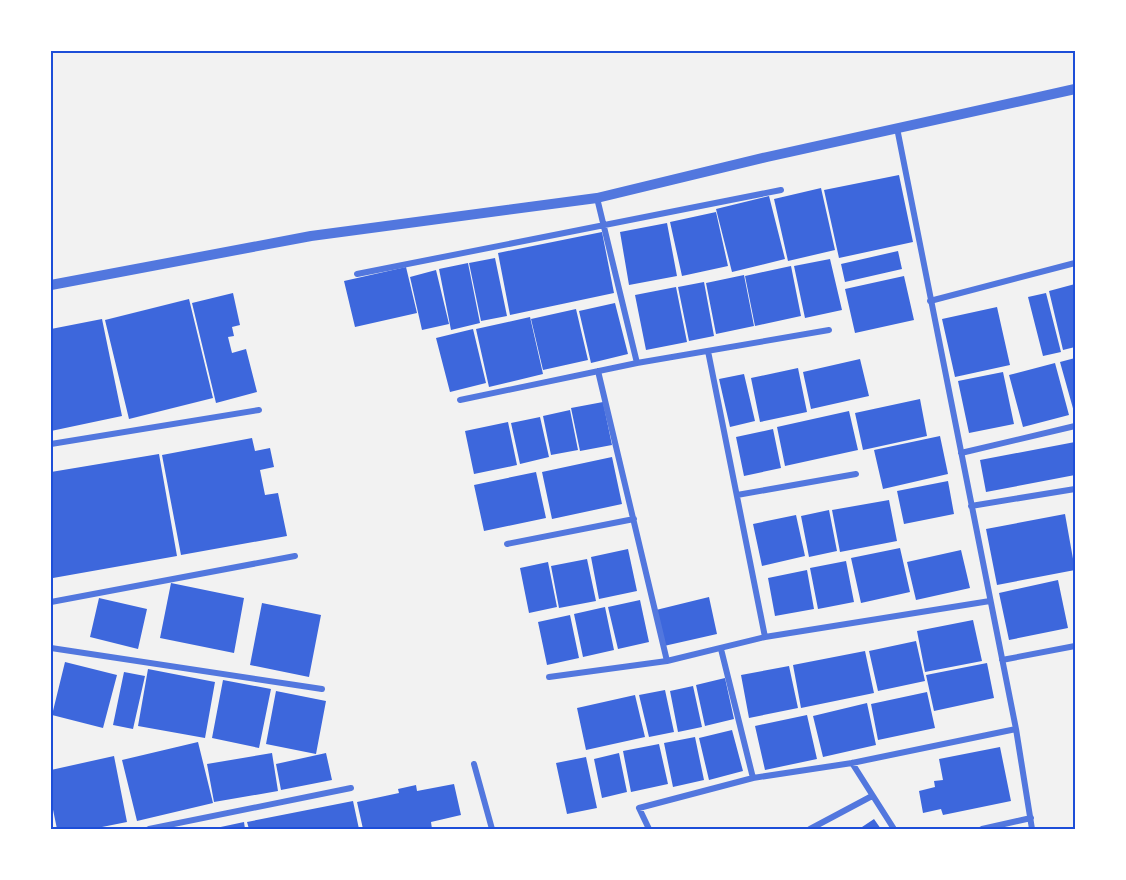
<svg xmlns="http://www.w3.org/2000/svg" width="1126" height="880" font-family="Signika,sans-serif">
	<rect width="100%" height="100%" fill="#f2f2f2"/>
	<path fill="#3d67dc" d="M899,175l14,67 -74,16 -15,-68z
		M821,188l14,62 -47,11 -14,-62z
		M769,196l16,63 -53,13 -16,-63z
		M716,212l12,54 -46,10 -12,-54z
		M667,223l10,53 -48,9 -9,-53z
		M602,232l12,61 -104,22 -12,-62z
		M898,251l4,18 -57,13 -4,-18z
		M495,258l12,58 -26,5 -12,-58z
		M830,259l12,51 -37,8 -11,-52z
		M468,263l12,60 -29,7 -12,-61z
		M791,266l10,50 -46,10 -10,-50z
		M406,267l11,46 -62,14 -11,-46z
		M436,270l13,54 -27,6 -12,-53z
		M744,275l10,51 -38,8 -10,-51z
		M904,276l10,44 -59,13 -10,-44z
		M704,282l10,54 -25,5 -11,-54z
		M1075,284v63l-12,3 -14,-59z
		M676,287l11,55 -41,8 -11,-55z
		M233,293l7,32 -8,2 2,9 -6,1 4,16 14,-4 11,43 -41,11 -24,-100z
		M1046,293l15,59 -18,4 -15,-59z
		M189,299l24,99 -84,21 -24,-99z
		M615,303l13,51 -37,9 -12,-52z
		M997,307l13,58 -55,12 -13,-58z
		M576,309l12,51 -45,10 -12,-51z
		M530,317l13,57 -54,13 -13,-58z
		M102,319l20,97 -71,15v-102z
		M473,329l13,54 -36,9 -14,-54z
		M1075,358v54h-1l-14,-50z
		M860,359l9,37 -58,13 -8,-37z
		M1055,363l14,52 -46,12 -14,-52z
		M798,368l9,44 -47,10 -9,-44z
		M1003,372l11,52 -45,9 -11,-52z
		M744,374l11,47 -25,6 -11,-48z
		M920,399l7,37 -64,14 -8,-37z
		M603,402l9,43 -32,6 -9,-43z
		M570,410l8,40 -27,5 -8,-39z
		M849,411l9,39 -73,16 -8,-39z
		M540,417l9,40 -29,7 -9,-41z
		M508,422l9,43 -43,9 -9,-43z
		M773,429l8,39 -37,8 -8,-39z
		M940,436l8,38 -65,15 -9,-39z
		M252,438l3,13 15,-3 4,19 -14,3 5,25 13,-2 9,43 -106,19 -19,-100z
		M1075,442v33l-89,17 -6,-32z
		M159,454l18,102 -124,22 -2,-106z
		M612,457l10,47 -70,15 -10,-47z
		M536,472l10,46 -62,13 -10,-46z
		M948,481l6,33 -50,10 -7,-33z
		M889,500l8,41 -57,11 -8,-42z
		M829,510l8,41 -28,6 -8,-41z
		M1065,514l10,56 -78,15 -11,-56z
		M796,515l9,41 -43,10 -9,-42z
		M900,548l10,44 -49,11 -10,-45z
		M628,549l9,42 -38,8 -8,-42z
		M961,550l9,38 -54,12 -9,-38z
		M587,559l9,42 -37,7 -8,-42z
		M846,561l8,41 -36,7 -8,-41z
		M548,562l9,45 -28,6 -9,-45z
		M807,570l7,39 -39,7 -7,-38z
		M1058,580l10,48 -59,12 -10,-47z
		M171,583l73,15 -10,55 -74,-15z
		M709,597l8,37 -53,12 -8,-36z
		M99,598l48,11 -9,40 -48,-12z
		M640,600l9,42 -31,7 -10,-42z
		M262,603l59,12 -12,62 -59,-12z
		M605,607l9,43 -31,7 -9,-43z
		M570,615l9,43 -32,7 -9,-43z
		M973,620l9,41 -57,11 -8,-41z
		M916,641l9,40 -47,10 -9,-40z
		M865,651l9,42 -73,15 -8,-43z
		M65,662l52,13 -14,53 -51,-13z
		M987,663l7,35 -60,13 -8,-36z
		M789,666l9,42 -49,10 -8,-43z
		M148,669l67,13 -10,56 -67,-12z
		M124,672l21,4 -12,53 -20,-4z
		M725,678l9,41 -29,7 -9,-41z
		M223,680l48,9 -12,59 -47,-10z
		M693,686l9,41 -24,5 -8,-41z
		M665,690l9,42 -25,5 -10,-42z
		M276,691l50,10 -10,53 -50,-10z
		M927,692l8,36 -57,12 -7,-36z
		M635,695l10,42 -59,13 -9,-42z
		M867,703l9,42 -53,12 -10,-41z
		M807,715l10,44 -52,11 -10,-44z
		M732,730l11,41 -34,9 -10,-42z
		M695,737l9,43 -31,7 -9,-44z
		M198,742l15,61 -76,18 -15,-61z
		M659,744l9,40 -37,8 -8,-41z
		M1000,747l11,54 -68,14 -2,-6 -18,4 -4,-22 16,-4 -1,-6 9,-1 -4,-21z
		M272,753l6,38 -64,11 -7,-38z
		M326,753l6,27 -51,10 -5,-26z
		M619,753l8,39 -25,6 -8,-39z
		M114,756l13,66 -35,7h-35l-6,-29v-30z
		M586,757l11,51 -30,6 -11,-51z
		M454,784l7,31 -30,7 1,7h-69l-6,-27 42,-9 -1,-4 18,-4 1,6z
		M353,801l6,28h-110l-2,-7z
		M874,819l7,10h-22z
		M244,822l1,7h-29v-1z"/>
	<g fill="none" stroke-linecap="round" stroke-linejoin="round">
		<path stroke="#5277de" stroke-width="6" d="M897,128l119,601 16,100
			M597,198l40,165
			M357,274l424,-84
			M930,301l145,-38
			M708,351l57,286
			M598,371l69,290
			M460,400l177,-37 192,-33
			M51,444l208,-34
			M961,453l114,-27
			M737,495l119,-21
			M971,506l104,-17
			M507,544l127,-25
			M51,602l244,-46
			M51,648l271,41
			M721,649l32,129
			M1002,660l73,-14
			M549,677l118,-16 98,-24 225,-36
			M852,763l42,66
			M474,764l18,65
			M149,829l202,-41
			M649,829l-10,-21 114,-30 99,-15 164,-34
			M810,829l62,-33
			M982,829l49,-11"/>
		<path stroke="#5277de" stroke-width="10" d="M51,285l260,-49 286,-38 170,-41 308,-68"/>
	</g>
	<rect width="1126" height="880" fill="none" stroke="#ffffff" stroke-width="105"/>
	<rect x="52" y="52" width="1022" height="776" fill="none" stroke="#1d4ed8" stroke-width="2"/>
</svg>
